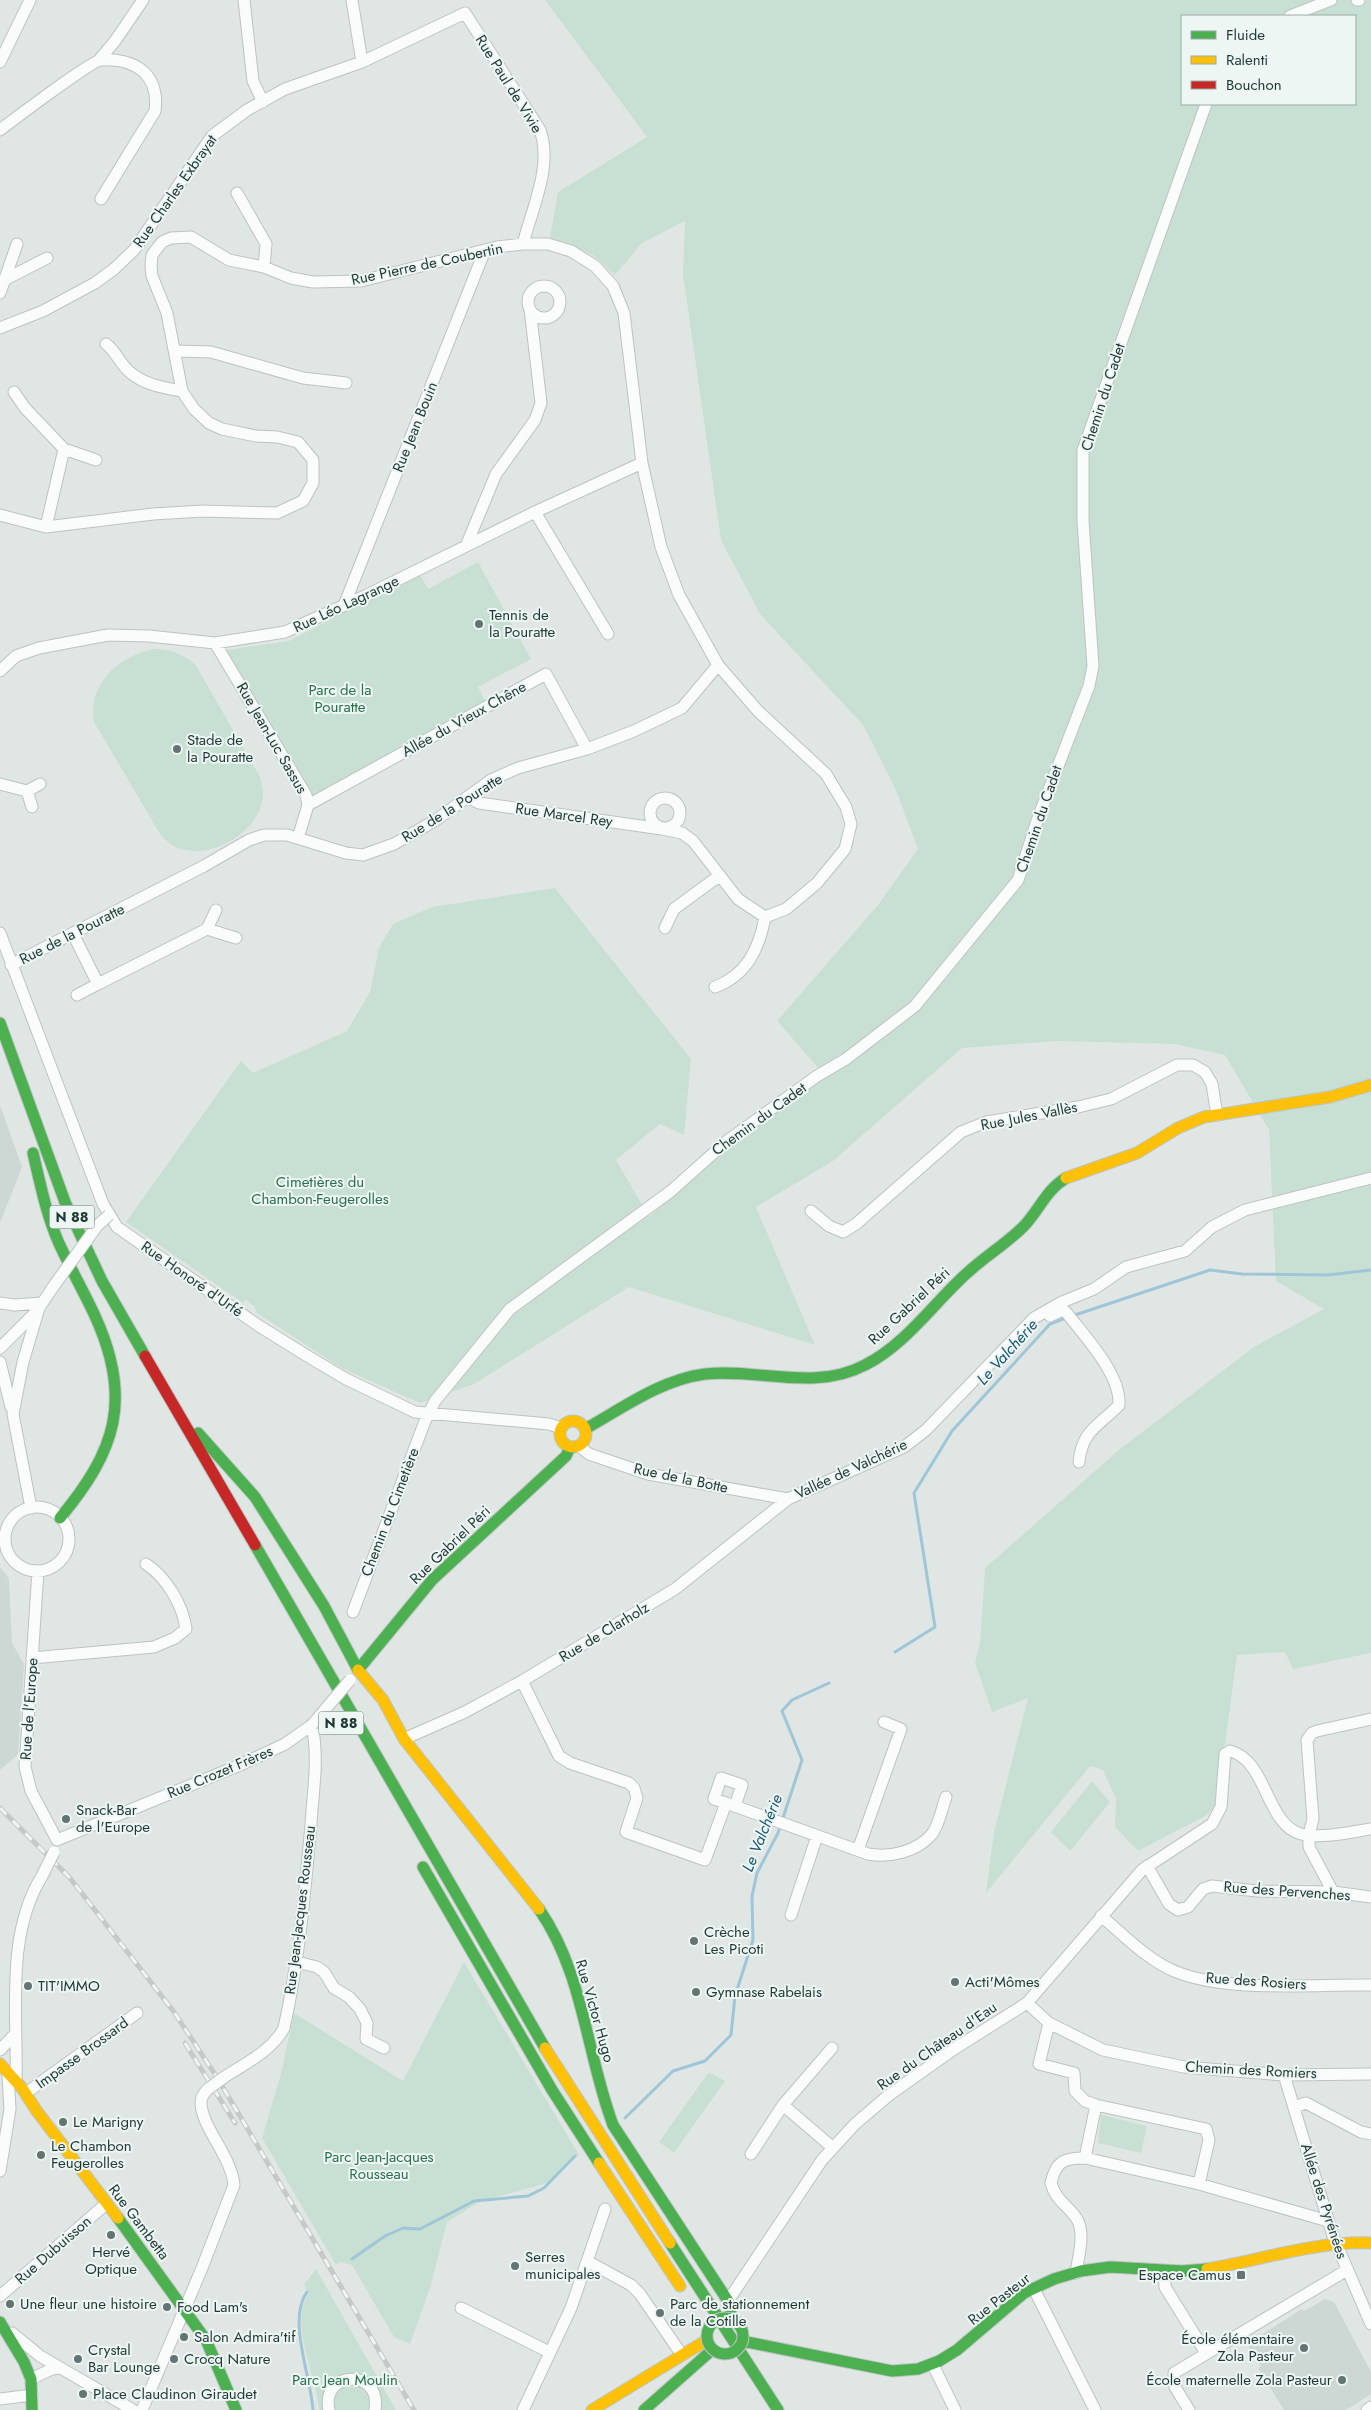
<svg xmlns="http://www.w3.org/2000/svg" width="1371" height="2410" font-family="Jost,sans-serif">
	<rect width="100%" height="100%" fill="#e0e6e4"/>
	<path fill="#cdd8d5" d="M0,1105l22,62 -22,56z
		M0,1567l9,12 3,64 12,21 -6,90 -18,16z
		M1325,2299l9,3 37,70v22l-25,16h-62l-26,-42 3,-2 -14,-22 55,-35 2,2z"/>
	<path fill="#c8e0d3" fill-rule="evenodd" d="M545,0h826v1653l-78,16 -8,-17 -48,3 -20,148 -10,12 -69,36 -23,-24 1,-28 -13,-29 -13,-4 -104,127 8,-61 34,-134 -36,14 -17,-49 5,-20 5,-75 135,-119 134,-102 70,-38 -48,-28 -7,-151 -44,-75 -50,-11 -118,-3 -95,7 -129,113 -77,46 59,138 -186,-58 -155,97 -54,19 -77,-34 -86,-56 -2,-6 -9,-7 -3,3 -117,-81 115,-161 12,12 94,-42 23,-39 9,-44 14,-24 39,-17 123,-19 136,171 -7,76 -24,-11 -44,36 33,57 70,-65 102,-81 -44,-50 101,-116 40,-56 -23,-61 -32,-63 -103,-111 -39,-74 -38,-266 2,-53 -43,22 -27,32 -22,-20 -43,-18 8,-45 89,-55zM1182,16h173v88h-173z
		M478,562l53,97 -53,28 8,16 -174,95 -86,-143 1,-5 62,-9 130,-68 9,16z
		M153,649c18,0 28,4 42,15l65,113c1,5 3,10 3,15 1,38 -51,69 -85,56 -8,-3 -13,-9 -18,-14l-66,-112c-6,-39 24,-65 59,-73z
		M1092,1781l18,21 -40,49 -19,-19z
		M464,1962l115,193 -32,28 -68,19 -32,20 -17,66 -20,56 -16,-7 -42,-72 -12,-3 -4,3 -74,-127 19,-64 13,-61 109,68z
		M709,2072l16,9 -51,72 -15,-11z
		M1101,2115l46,11 -6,27 -43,-10z
		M316,2269l80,141h-77c-2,-35 -31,-86 -10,-117l-5,-8z"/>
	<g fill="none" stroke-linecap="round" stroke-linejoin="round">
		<path stroke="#9fc6d6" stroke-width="3" d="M1072,1316l138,-46 32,4 86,1 43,-5
			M895,1652l40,-25 -21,-134 38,-62 98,-107 16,-6
			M625,2118l48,-47 32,-10 26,-26 4,-39 18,-56 -1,-44 5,-23 21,-40 24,-73 -20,-49 10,-11 37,-17
			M352,2259l33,-23 18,-8 17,1 54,-28 54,-5 16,-8 31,-32
			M307,2292c-20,27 4,85 6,118"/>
		<defs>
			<path id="street" d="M244,0l9,81 10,21
				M352,0l10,62
				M1357,0h2
				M1290,16l41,-16
				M99,60l16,-19 28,-41
				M0,62l30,-62
				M0,130c13,-10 91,-69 101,-70 15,-1 32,2 43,12 11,11 13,24 11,39l-54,88
				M237,193l29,51 -2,23
				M4,280l43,-22
				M528 302a16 16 0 1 1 32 0a16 16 0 1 1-32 0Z
				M0,293l17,-49
				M0,328l43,-17 52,-28 19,-14 20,-19 78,-114 35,-26 38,-21 77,-27 103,-49 75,117c13,36 -8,78 -17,114
				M106,344c11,8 14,21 25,29 14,12 34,15 51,18
				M176,351l35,1 92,26 43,5
				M14,392l11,16 39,41 -18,78
				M64,449l32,11
				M535,512l73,122
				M0,515l46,12 107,-13 50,-3 74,2 26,-12 10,-18v-23l-15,-18 -21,-5 -21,-1 -34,-7 -13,-6 -15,-14 -12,-18 -15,-78 -15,-37 -1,-10 1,-11 10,-13 9,-4 20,-1 38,23 35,7 27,11 22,4 48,-1 136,-34 26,-3h25l23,7 24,15 18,20 11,27 18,150 19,84 18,48 39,70 40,46 68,63 20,33 5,17 -6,25 -28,34 -31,26 -21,8
				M466,546l30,-72 39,-54 6,-17 -11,-94
				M345,603l140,-353
				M215,643l91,152 2,10 -10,33
				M0,671l16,-15 23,-8 69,-13 41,1 66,7 70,-11 82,-37 168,-83 107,-49
				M0,784l27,7 13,-7
				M27,791l5,16
				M467,797l12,6 183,26 20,4 11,8 45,58 27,18c-6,32 -18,58 -50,70
				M650 813a15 15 0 1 1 30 0a15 15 0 1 1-30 0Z
				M308,805l238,-131 41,75
				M665,928l9,-19 45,-33
				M207,929l9,-19
				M0,933l103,271 14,23 142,99 50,31 37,22 69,33 134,12 12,4
				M73,934l25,50 109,-55 29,9
				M11,965l193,-99 45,-26 15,-5h23l59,18 17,2 31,-11 42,-24 55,-40 27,-12 69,-19 47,-18 48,-23 36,-43
				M77,995l21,-11
				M811,1211l18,15 14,6 13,-8 105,-92 25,-10 92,-15 33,-8 66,-34h16l12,7 7,12 5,31
				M0,1303l14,2 28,-2
				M1050,1316l13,-6 3,2c19,25 55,62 53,93 -20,21 -37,25 -40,57
				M0,1348l38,-38
				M0,1362l11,45
				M579,1446l10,8 59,20 140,25
				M5 1539a32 32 0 1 1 64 0a32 32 0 1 1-64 0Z
				M31,1508l-18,-94 10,-52 16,-54 14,-21
				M38,1571l-13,196 6,24 26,49
				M353,1612l72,-191 10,-20 75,-92 161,-118 56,-50 90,-65 29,-17 69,-53 103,-126 20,-62 51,-132 4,-20 -10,-145v-71l123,-346
				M32,1658l122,-11 21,-9 11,-9c-3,-24 -20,-52 -40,-65
				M522,1681l37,75 11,7 59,20 5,5 3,10 -11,34 79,28 21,-57 142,51c21,4 49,-2 64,-20 7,-9 10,-26 14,-37
				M404,1739l61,-27 57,-31 153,-92 113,-90 116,-52 22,-17 108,-112 28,-16 32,-13 32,-22 59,-16 27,-24 33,-17 126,-32
				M726,1803l-12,-4 7,-21 21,7 -7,21
				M57,1840l183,-75 45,-21 27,-19c7,34 1,65 -1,99 -6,68 -12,137 -27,204 -12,23 -40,36 -61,50
				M858,1850l43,-121 -17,-7
				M1147,1866l22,38 9,6 10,-3 15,-18 9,-3 45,5 76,1 38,5
				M1333,1892l-24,-45v-12l4,-16 -6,-79 5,-7 5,-2 54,-12
				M791,1915l26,-79
				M1101,1916c23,19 45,43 73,55 52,22 140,13 197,14
				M297,1962l20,5 7,5 10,16 15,9 11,12 7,14 -1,16 18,9
				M1027,2003l22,20 54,27 81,17 100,8 87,-1
				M1049,2023l-10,41 35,9 1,18 10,10 11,4
				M832,2048l-49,57 49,42
				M0,2050l15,-16
				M1284,2075l49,161 38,88
				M16,2081c2,-66 -11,-145 26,-205
				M26,2093l111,-80
				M1294,2107l12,-4 55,29 10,2
				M751,2154l32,-49
				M1085,2158l114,26
				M0,2171l10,-62 -2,-34
				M587,2261l44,24 9,9 42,61
				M1164,2271l1,16 41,66
				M1076,2273c2,-15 9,-37 2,-52 -8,-15 -22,-19 -27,-38 5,-22 13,-25 34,-25l11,-53 110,24 3,11 -10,44 129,37
				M1034,2289l61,121
				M0,2296l106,-92
				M728,2301l94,-141 33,-36 34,-29 65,-46 73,-46 115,-133 70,-46 9,-17 4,-53 5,-3c37,9 36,74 71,83 21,5 49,-2 70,-5
				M461,2308l88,44
				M12,2333l28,23 93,54
				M933,2365l22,45
				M31,2379l21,-10 9,-1
				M0,2399l32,-4
				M142,2410l60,-142 32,-83c-3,-30 -33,-58 -33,-83 0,-5 3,-9 7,-13
				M329,2410c-9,-39 53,-43 46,0
				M523,2410l48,-102 34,-99
				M1189,2410l-14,-23 -1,-14 173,-103
				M1367,2410l4,-3"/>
			<path id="fast" d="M0,1023l65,179 37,79 43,75
				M33,1153c7,30 13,60 25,88 11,25 25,49 37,75 38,83 21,135 -35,202
				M585,1429c38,-21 75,-49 120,-55 53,-6 109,18 160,-9 40,-20 68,-61 101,-91 18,-17 40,-30 58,-48 15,-16 23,-37 42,-48
				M198,1433l57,64 69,109 34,64
				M255,1545l290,503
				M358,1670l74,-90 134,-124 4,-9
				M423,1867l129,223 47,73
				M539,1909c45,65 47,144 74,216l115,176 3,7 -1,10
				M118,2218l88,122 30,70
				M670,2243l108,167
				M0,2322l24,40 7,17 1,31
				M742,2341l150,30 26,-2 21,-8 18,-11 67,-57 30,-14 27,-8 29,-4 72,4 25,-2
				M644,2410l68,-60"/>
			<path id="slow" d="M1066,1178l71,-25 41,-25 26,-11 126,-20 41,-12
				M560 1434a13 13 0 1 1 26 0a13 13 0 1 1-26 0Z
				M358,1670l25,30 21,39 135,170
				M545,2048l125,195
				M0,2064l22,24 14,22 82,108
				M599,2163l81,123
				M1207,2269c55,-9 108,-28 164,-26
				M592,2410l115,-70"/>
			<path id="jam" d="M145,1356l110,189"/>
		</defs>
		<use href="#street" stroke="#bdc3c1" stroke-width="13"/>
		<use href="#fast" stroke="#bcc4c2" stroke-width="13"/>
		<use href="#slow" stroke="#bcc4c2" stroke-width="13"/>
		<use href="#jam" stroke="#bcc4c2" stroke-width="13"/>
		<use href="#street" stroke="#fafbfb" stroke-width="11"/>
		<use href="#fast" stroke="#4caf50" stroke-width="11"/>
		<use href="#slow" stroke="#ffc107" stroke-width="11"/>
		<use href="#jam" stroke="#c62828" stroke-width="11"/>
		<defs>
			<path id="rail" d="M0,1808l70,70 104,134 44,67 196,331
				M185,2043l50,80"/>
		</defs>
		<use href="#rail" stroke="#c5c9c8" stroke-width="5"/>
		<use href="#rail" stroke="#edf6f3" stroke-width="3" stroke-dasharray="9" stroke-linecap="butt"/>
		<defs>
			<path id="street-bridge" d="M53,1287l44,-61 12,-11
				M312,1725l38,-45
				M42,1876l12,-24
				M208,2089l15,-11"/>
			<path id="fast-bridge" d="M707 2336a18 18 0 1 1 36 0a18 18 0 1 1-36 0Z"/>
		</defs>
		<use href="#street-bridge" stroke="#bdc3c1" stroke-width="13" stroke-linecap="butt"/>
		<use href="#fast-bridge" stroke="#bcc4c2" stroke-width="13" stroke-linecap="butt"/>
		<use href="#street-bridge" stroke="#fafbfb" stroke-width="11"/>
		<use href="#fast-bridge" stroke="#4caf50" stroke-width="11"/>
	</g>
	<g fill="#637572" stroke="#edf6f3" stroke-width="2">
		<circle cx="479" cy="624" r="5"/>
		<circle cx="177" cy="749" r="5"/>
		<circle cx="66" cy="1819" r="5"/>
		<circle cx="694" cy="1941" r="5"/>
		<circle cx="955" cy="1982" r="5"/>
		<circle cx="28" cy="1986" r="5"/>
		<circle cx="696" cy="1992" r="5"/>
		<circle cx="63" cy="2122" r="5"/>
		<circle cx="41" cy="2155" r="5"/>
		<circle cx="111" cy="2235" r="5"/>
		<circle cx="515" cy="2266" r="5"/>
		<rect x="1236" y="2270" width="10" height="10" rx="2.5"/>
		<circle cx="10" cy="2304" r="5"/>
		<circle cx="167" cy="2307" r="5"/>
		<circle cx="660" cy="2313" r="5"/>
		<circle cx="184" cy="2337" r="5"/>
		<circle cx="1304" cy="2348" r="5"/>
		<circle cx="78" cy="2359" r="5"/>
		<circle cx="174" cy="2359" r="5"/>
		<circle cx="1342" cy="2380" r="5"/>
		<circle cx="83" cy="2394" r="5"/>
	</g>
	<g text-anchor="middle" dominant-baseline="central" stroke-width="4" stroke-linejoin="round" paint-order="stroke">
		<g fill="#edf6f3" stroke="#5d716e" stroke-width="1">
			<rect x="49.5" y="1205.5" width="45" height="23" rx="4"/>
			<rect x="318.5" y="1711.5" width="45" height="23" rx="4"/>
		</g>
		<g font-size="14" font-weight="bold" fill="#1f3835">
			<text x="72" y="1217">N 88</text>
			<text x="341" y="1723">N 88</text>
		</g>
		<g font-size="15" fill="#1f3835" stroke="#edf6f3">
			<text transform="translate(509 84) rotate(58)">Rue Paul de Vivie</text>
			<text transform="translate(175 191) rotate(-55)">Rue Charles Exbrayat</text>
			<text transform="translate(427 264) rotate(-12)">Rue Pierre de Coubertin</text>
			<text transform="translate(1103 397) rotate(-72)">Chemin du Cadet</text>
			<text transform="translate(415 427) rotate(-68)">Rue Jean Bouin</text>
			<text transform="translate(346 604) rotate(-25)">Rue Léo Lagrange</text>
			<text transform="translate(464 719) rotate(-29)">Allée du Vieux Chêne</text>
			<text transform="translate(272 738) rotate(60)">Rue Jean-Luc Sassus</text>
			<text transform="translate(452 808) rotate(-32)">Rue de la Pouratte</text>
			<text transform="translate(564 815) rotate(8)">Rue Marcel Rey</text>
			<text transform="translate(1039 819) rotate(-71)">Chemin du Cadet</text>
			<text transform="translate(72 934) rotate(-27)">Rue de la Pouratte</text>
			<text transform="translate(1029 1116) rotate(-11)">Rue Jules Vallès</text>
			<text transform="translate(759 1119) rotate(-36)">Chemin du Cadet</text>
			<text transform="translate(192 1279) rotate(35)">Rue Honoré d'Urfé</text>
			<text transform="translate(909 1306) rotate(-43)">Rue Gabriel Péri</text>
			<text transform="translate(851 1469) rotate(-25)">Vallée de Valchérie</text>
			<text transform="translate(681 1478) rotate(12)">Rue de la Botte</text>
			<text transform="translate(390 1512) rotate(-69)">Chemin du Cimetière</text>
			<text transform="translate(450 1545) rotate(-44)">Rue Gabriel Péri</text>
			<text transform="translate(604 1632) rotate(-31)">Rue de Clarholz</text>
			<text transform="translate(29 1709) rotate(-86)">Rue de l'Europe</text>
			<text transform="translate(220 1772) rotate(-23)">Rue Crozet Frères</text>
			<text transform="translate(1287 1891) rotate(4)">Rue des Pervenches</text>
			<text transform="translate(300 1910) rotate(-83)">Rue Jean-Jacques Rousseau</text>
			<text transform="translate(1256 1981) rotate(4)">Rue des Rosiers</text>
			<text transform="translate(595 2011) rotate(74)">Rue Victor Hugo</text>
			<text transform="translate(937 2046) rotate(-35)">Rue du Château d'Eau</text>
			<text transform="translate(82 2053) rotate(-36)">Impasse Brossard</text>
			<text transform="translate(1251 2070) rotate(3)">Chemin des Romiers</text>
			<text transform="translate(1324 2201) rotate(72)">Allée des Pyrénées</text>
			<text transform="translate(139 2222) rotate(53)">Rue Gambetta</text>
			<text transform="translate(53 2250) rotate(-41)">Rue Dubuisson</text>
			<text transform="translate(999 2299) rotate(-38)">Rue Pasteur</text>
		</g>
		<g font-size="15" fill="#1f3835" stroke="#edf6f3" text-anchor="start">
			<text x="489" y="615">Tennis de<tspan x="489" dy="17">la Pouratte</tspan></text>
			<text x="187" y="740">Stade de<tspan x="187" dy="17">la Pouratte</tspan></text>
			<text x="76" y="1810">Snack-Bar<tspan x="76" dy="17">de l'Europe</tspan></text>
			<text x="704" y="1932">Crèche<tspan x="704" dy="17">Les Picoti</tspan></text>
			<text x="965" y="1982">Acti'Mômes</text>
			<text x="38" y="1986">TIT'IMMO</text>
			<text x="706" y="1992">Gymnase Rabelais</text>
			<text x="73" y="2122">Le Marigny</text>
			<text x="51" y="2146">Le Chambon<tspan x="51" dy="17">Feugerolles</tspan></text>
			<text x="111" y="2252" text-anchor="middle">Hervé<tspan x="111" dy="17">Optique</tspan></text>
			<text x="525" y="2257">Serres<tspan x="525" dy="17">municipales</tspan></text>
			<text x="1231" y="2275" text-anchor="end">Espace Camus</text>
			<text x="20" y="2304">Une fleur une histoire</text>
			<text x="670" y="2304">Parc de stationnement<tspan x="670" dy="17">de la Cotille</tspan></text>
			<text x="177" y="2307">Food Lam's</text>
			<text x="194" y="2337">Salon Admira'tif</text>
			<text x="1294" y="2339" text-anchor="end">École élémentaire<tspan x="1294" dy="17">Zola Pasteur</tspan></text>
			<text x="88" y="2350">Crystal<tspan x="88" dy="17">Bar Lounge</tspan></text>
			<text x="184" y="2359">Crocq Nature</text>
			<text x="1332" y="2380" text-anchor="end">École maternelle Zola Pasteur</text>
			<text x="93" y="2394">Place Claudinon Giraudet</text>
		</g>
		<g font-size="15" fill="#296f4e" stroke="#edf6f3">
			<text x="340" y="690">Parc de la<tspan x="340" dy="17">Pouratte</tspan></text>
			<text x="320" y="1182">Cimetières du<tspan x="320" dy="17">Chambon-Feugerolles</tspan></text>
			<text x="379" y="2157">Parc Jean-Jacques<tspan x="379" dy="17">Rousseau</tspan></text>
			<text x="345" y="2380">Parc Jean Moulin</text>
		</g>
		<g font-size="16" font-style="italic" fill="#195774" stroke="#edf6f3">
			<text transform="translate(1007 1352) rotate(-48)">Le Valchérie</text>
			<text transform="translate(762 1833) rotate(-68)">Le Valchérie</text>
		</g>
	</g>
	<rect x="1181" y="15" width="175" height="90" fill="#edf6f3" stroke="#9baaa7"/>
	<rect x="1191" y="31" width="25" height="8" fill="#4caf50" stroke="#9baaa7"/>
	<text x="1226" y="40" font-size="15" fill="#1f3835">Fluide</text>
	<rect x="1191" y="56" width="25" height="8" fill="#ffc107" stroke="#9baaa7"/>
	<text x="1226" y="65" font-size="15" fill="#1f3835">Ralenti</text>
	<rect x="1191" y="81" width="25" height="8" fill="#c62828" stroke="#9baaa7"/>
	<text x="1226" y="90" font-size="15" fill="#1f3835">Bouchon</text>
</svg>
